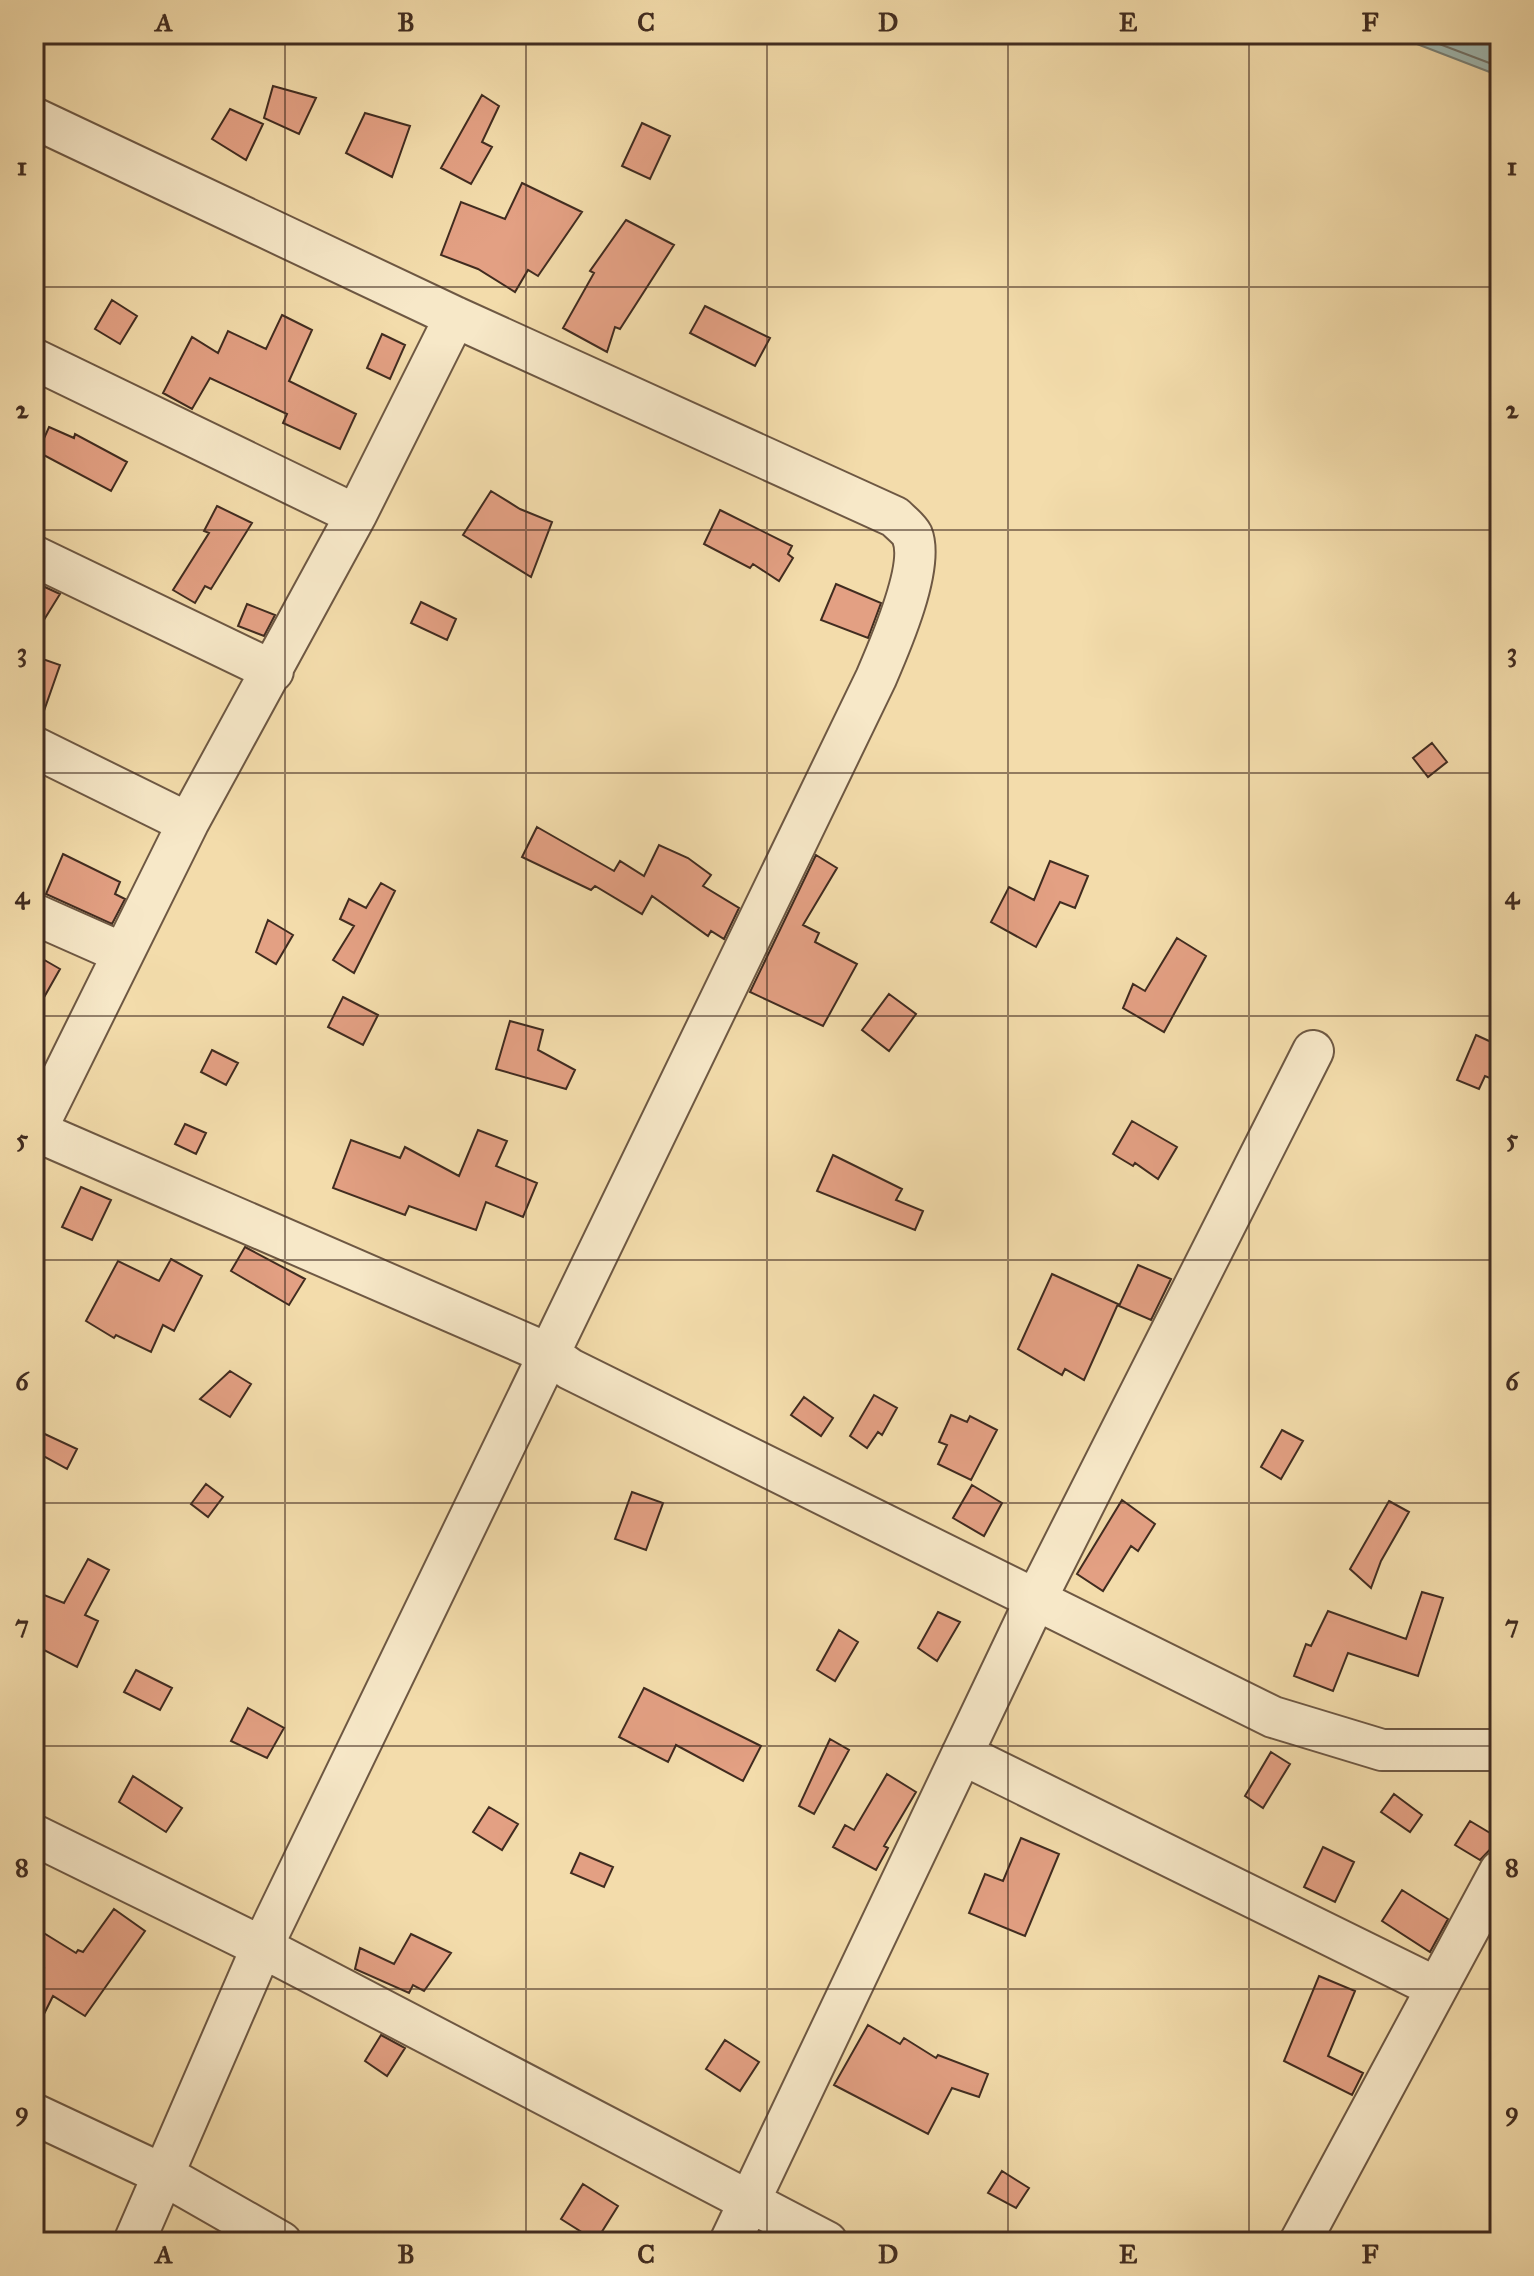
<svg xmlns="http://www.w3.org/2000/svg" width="1534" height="2276" font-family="'IM FELL Great Primer',serif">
	<rect width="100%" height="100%" fill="#f3dcab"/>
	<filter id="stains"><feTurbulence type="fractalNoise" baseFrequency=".0025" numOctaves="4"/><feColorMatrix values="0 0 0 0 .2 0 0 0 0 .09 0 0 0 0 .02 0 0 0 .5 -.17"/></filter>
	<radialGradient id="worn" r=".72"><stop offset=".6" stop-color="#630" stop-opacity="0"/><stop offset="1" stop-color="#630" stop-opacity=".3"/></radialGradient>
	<path fill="#9fb9b3" stroke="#798178" stroke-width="2" d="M1391,34h109v42z"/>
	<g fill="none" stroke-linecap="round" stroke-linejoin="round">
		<path stroke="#70726a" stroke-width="2" d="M1413,34l87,33"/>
	</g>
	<path fill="#e3a083" stroke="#412c20" stroke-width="2" d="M273,86l43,12 -17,36 -35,-16z
		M482,95l17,11 -17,36 10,5 -21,37 -30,-16z
		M230,109l33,15 -17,36 -34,-21z
		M365,113l45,13 -18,51 -46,-24z
		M642,123l28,13 -20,43 -28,-13z
		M522,183l60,29 -44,64 -10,-6 -13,22 -37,-23 -37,-14 20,-53 44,17z
		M626,220l48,25 -54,84 -5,-2 -8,25 -44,-24 31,-55 -4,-2z
		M112,300l25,16 -17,28 -25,-15z
		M705,306l65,32 -15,28 -65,-33z
		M282,315l30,15 -23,51 67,33 -16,35 -57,-26 4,-9 -77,-36 -18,31 -29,-16 29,-56 26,16 10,-22 38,18z
		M382,334l23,11 -15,34 -23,-11z
		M49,427l25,11 1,-4 52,28 -16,29 -73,-39z
		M491,491l29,18 32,13 -21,55 -68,-42z
		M217,506l35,17 -41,66 -6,-3 -10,17 -22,-13 36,-57 -5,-2z
		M720,510l72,36 -4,8 5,4 -14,23 -26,-17 -3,4 -46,-24z
		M34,582l26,12 -26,42z
		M836,584l45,19 -13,35 -47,-18z
		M421,602l35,17 -9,21 -36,-17z
		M247,604l28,11 -11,21 -26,-10z
		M34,656l26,9 -21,60 -5,-1z
		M1432,743l15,19 -19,15 -15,-19z
		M537,827l77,44 6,-10 24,15 15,-31 29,13 23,17 -8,11 36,22 -15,31 -13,-8 -3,5 -56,-40 -10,18 -47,-28 -4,4 -69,-33z
		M63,854l57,28 -5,12 10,5 -13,25 -66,-30z
		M816,855l21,13 -34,57 16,8 -4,9 42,22 -34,62 -73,-34z
		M1050,861l38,15 -13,32 -15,-6 -24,45 -45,-25 18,-35 25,13z
		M381,883l14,8 -41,82 -21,-13 21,-34 -14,-7 9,-20 17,9z
		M268,920l25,15 -17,29 -20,-12z
		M1177,938l29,18 -42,76 -41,-24 10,-24 12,7z
		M34,954l26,15 -26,46z
		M889,994l27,20 -27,37 -27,-21z
		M343,997l35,18 -15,30 -35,-18z
		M510,1021l33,9 -5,20 37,20 -9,19 -70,-20z
		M1476,1035l24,11v36l-15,-6 -6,13 -22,-9z
		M212,1050l26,13 -12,22 -25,-13z
		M1132,1121l45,26 -19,32 -23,-16 -2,3 -20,-12z
		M185,1124l21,9 -10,21 -21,-10z
		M478,1130l29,11 -11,25 41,17 -14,34 -37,-15 -10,28 -67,-24 -4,9 -72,-27 18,-48 49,18 5,-11 54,29z
		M833,1155l69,34 -6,11 27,11 -8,19 -98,-39z
		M81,1187l30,13 -19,40 -30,-13z
		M245,1247l60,32 -16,26 -58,-34z
		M171,1259l31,17 -28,55 -11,-6 -12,27 -35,-17 -2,3 -28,-17 32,-60 41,20z
		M1138,1265l33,14 -20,41 -32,-14z
		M1052,1274l66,30 -34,76 -19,-11 -3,6 -44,-26z
		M230,1371l21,13 -21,33 -30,-18z
		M874,1395l23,13 -15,27 -4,-3 -11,16 -17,-12z
		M804,1397l29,21 -12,18 -30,-21z
		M951,1415l16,7 3,-6 27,14 -26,50 -33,-16 9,-19 -8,-3z
		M34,1429l43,20 -10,20 -33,-18z
		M1282,1430l21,11 -22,38 -20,-12z
		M206,1484l17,13 -15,20 -17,-13z
		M972,1485l30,18 -18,33 -31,-18z
		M632,1492l31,11 -17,47 -31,-11z
		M1122,1500l33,24 -17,27 -7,-5 -28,45 -26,-17z
		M1389,1501l20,11 -28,49 -10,27 -21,-19z
		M88,1559l21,11 -24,45 13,6 -21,46 -43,-22v-54l30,12z
		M1422,1592l21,6 -25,78 -70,-23 -15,38 -39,-15 12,-32 5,2 17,-35 78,28z
		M938,1612l22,10 -23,39 -19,-13z
		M839,1630l19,12 -23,39 -18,-11z
		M136,1670l36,18 -12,22 -36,-18z
		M644,1688l117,58 -18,35 -67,-36 -8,17 -49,-25z
		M248,1708l36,20 -17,30 -36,-17z
		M830,1739l19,11 -35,64 -15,-8z
		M1271,1752l19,12 -27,44 -18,-12z
		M887,1774l29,18 -32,54 4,2 -12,22 -43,-23 12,-22 9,5z
		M133,1776l49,32 -16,24 -47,-30z
		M1394,1794l28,21 -12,17 -29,-20z
		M489,1807l29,17 -16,26 -29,-18z
		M1470,1821l30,18 -20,21 -25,-15z
		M1021,1838l38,16 -34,82 -56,-23 16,-39 18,7z
		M1323,1847l31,15 -19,40 -31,-15z
		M580,1853l33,14 -9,20 -33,-14z
		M1402,1890l46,29 -18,33 -48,-31z
		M114,1909l31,22 -60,85 -32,-20 -19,38v-47l10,-19 -10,-6v-35l42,26 2,-3 5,2z
		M411,1934l40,19 -27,38 -11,-6 -4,8 -54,-24 5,-21 34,16z
		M1319,1976l36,15 -27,65 35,17 -11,22 -68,-34z
		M868,2025l32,19 4,-6 32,20 2,-3 50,19 -9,23 -27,-9 -24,46 -94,-49z
		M381,2035l24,13 -18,28 -22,-15z
		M725,2040l34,22 -19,29 -34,-22z
		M1002,2171l27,17 -13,20 -28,-15z
		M583,2184l35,22 -22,35 -35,-22z"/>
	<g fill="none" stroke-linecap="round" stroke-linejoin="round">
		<defs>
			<path id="minor" d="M34,118l421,199 440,200c5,5 14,12 17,18 13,31 -23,113 -36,143l-614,1269 -128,295
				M34,359l322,156
				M34,556l239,115
				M34,747l154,76
				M34,914l88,39
				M34,1133l18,5 497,216 21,15 703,348 109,33h118
				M34,1134l154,-311 168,-308 99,-198
				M962,1754l475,234
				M34,1835l228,112 565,295
				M34,2114l128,60 119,68
				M730,2242l305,-641 278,-550
				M1300,2242l200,-371"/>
		</defs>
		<use href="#minor" stroke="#6e5843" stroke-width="44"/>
		<use href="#minor" stroke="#f7e8c8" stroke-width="40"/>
	</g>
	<path fill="none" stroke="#412c20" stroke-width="2" stroke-opacity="0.55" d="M285,34v2208M526,34v2208M767,34v2208M1008,34v2208M1249,34v2208M34,287h1466M34,530h1466M34,773h1466M34,1016h1466M34,1260h1466M34,1503h1466M34,1746h1466M34,1989h1466"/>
	<rect width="1534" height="2276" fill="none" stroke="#f3dcab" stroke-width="88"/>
	<rect x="44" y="44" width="1446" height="2188" fill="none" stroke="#412c20" stroke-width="3"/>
	<g font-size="26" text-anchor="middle" font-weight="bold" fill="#412c20">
		<text x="164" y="31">A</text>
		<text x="406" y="31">B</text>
		<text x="646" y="31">C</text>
		<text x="888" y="31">D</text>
		<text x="1128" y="31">E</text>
		<text x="1370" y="31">F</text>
		<text x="22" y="175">1</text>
		<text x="1512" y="175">1</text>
		<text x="22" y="418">2</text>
		<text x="1512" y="418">2</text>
		<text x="22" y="661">3</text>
		<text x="1512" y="661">3</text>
		<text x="22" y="904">4</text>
		<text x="1512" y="904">4</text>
		<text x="22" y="1147">5</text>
		<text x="1512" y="1147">5</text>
		<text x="22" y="1390">6</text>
		<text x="1512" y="1390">6</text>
		<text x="22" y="1633">7</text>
		<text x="1512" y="1633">7</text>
		<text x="22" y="1876">8</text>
		<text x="1512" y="1876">8</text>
		<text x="22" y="2120">9</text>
		<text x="1512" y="2120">9</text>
		<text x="164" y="2263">A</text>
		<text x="406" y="2263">B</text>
		<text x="646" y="2263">C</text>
		<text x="888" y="2263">D</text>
		<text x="1128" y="2263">E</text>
		<text x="1370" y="2263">F</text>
	</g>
	<rect width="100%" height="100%" filter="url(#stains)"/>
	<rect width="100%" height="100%" fill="url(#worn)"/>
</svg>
